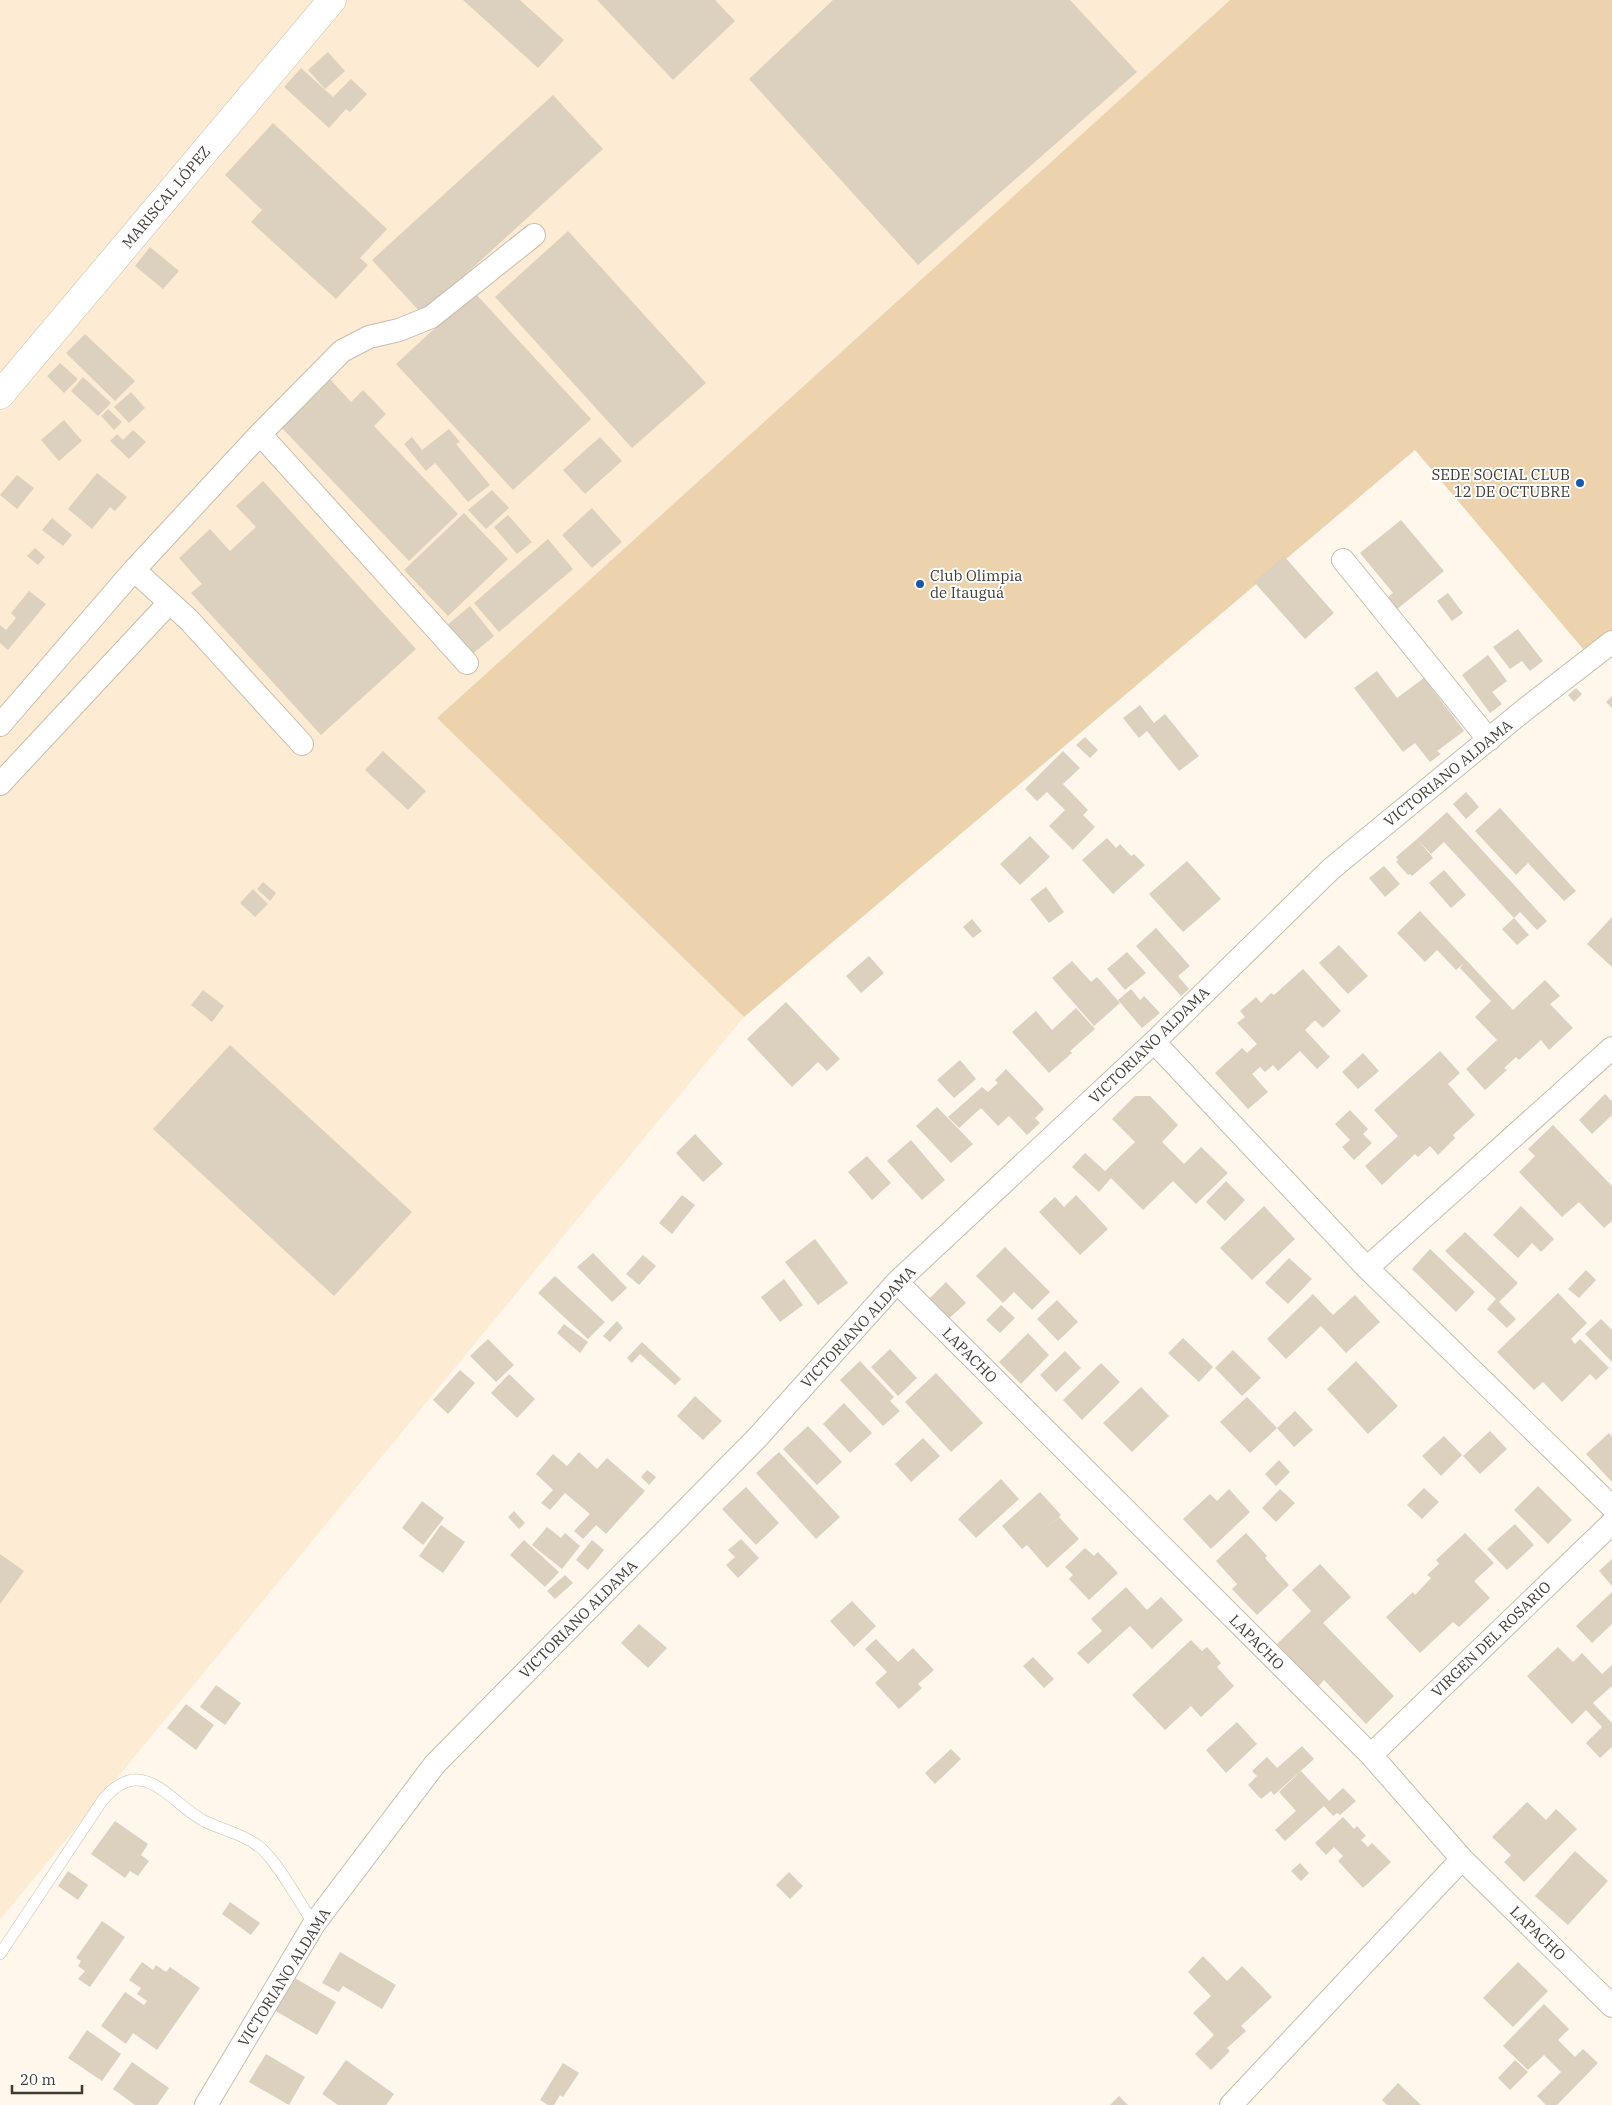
<svg xmlns="http://www.w3.org/2000/svg" width="1612" height="2105" font-family="'IBM Plex Serif',serif">
	<rect width="100%" height="100%" fill="#fff7ec"/>
	<path fill="#fdecd3" d="M0,0h1230l-793,718 307,299 -744,903z"/>
	<path fill="#ecd2ad" d="M1230,0h382v638l-23,18 -174,-206 -671,567 -307,-299z"/>
	<path fill="#dcd0be" d="M463,0h57l44,40 -26,28z
		M597,0h118l20,21 -62,59z
		M833,0h237l67,72 -219,193 -169,-186z
		M328,52l17,19 -20,18 -17,-19z
		M301,68l32,29 18,-18 16,15 -17,18 -4,-3 -17,19 -45,-41z
		M553,95l50,54 -181,165 -50,-54z
		M273,123l114,106 -27,29 8,7 -32,34 -85,-77 11,-12 -37,-35z
		M568,231l138,152 -74,65 -137,-151z
		M150,247l29,24 -16,18 -28,-23z
		M474,292l117,127 -78,71 -117,-126z
		M85,334l50,47 -20,20 -49,-48z
		M60,363l18,16 -14,14 -17,-17z
		M83,377l28,26 -13,13 -27,-25z
		M330,379l21,23 12,-12 23,24 -12,12 84,88 -49,47 -129,-135z
		M131,392l14,16 -16,15 -15,-16z
		M108,409l14,13 -8,8 -13,-14z
		M64,420l18,21 -23,20 -18,-21z
		M449,429l11,13 -4,2 34,41 -22,17 -33,-39 -9,8 -22,-27 8,-7 10,13z
		M133,430l13,12 -17,17 -19,-18 7,-7 6,6z
		M600,437l22,24 -37,33 -22,-24z
		M97,473l30,24 -12,14 -5,-4 -18,22 -24,-20z
		M17,475l17,13 -17,21 -17,-14z
		M263,481l153,168 -95,86 -130,-142 11,-9 -23,-26 31,-29 20,22 26,-24 -20,-21z
		M492,490l17,18 -23,21 -18,-19z
		M592,508l30,34 -30,26 -30,-33z
		M464,513l44,46 -60,57 -44,-46z
		M508,515l24,27 -15,12 -23,-27z
		M52,518l20,17 -9,11 -21,-16z
		M1401,520l43,51 -48,39 -9,-12 6,-5 -33,-40z
		M548,539l25,30 -74,63 -25,-29z
		M35,548l10,9 -7,8 -11,-9z
		M1284,556l50,57 -29,26 -51,-57z
		M29,591l17,13 -38,46 -8,-7v-18l6,5 10,-12 -5,-5z
		M1448,593l15,20 -11,8 -15,-20z
		M470,606l24,30 -24,20 -24,-30z
		M1518,629l25,32 -13,10 -8,-10 -12,8 -17,-22z
		M1488,655l19,26 -15,11 10,12 -12,9 -28,-38z
		M1377,671l20,27 27,-20 40,53 -27,20 4,3 -11,8 -15,-19 -12,9 -49,-64z
		M1576,688l6,6 -8,8 -6,-7z
		M1612,696v12l-6,-6z
		M1140,705l14,18 11,-9 34,42 -20,15 -32,-40 -8,7 -16,-20z
		M1085,737l13,13 -8,8 -14,-13z
		M383,751l43,40 -18,19 -43,-40z
		M1063,751l17,17 -17,16 25,26 -5,5 12,12 -22,23 -24,-24 16,-16 -18,-18 -10,9 -12,-12z
		M1466,792l13,15 -13,12 -13,-15z
		M1500,808l76,83 -12,10 -36,-38 -12,12 -41,-44z
		M1447,812l100,109 -10,9 -17,-18 -6,6 -70,-76 -13,12 -14,-15z
		M1030,836l20,21 -30,28 -20,-21z
		M1107,838l9,10 4,-4 11,12 3,-2 11,11 -32,29 -31,-34z
		M1417,839l16,19 -21,18 -2,-2 -2,1 -12,-13 2,-2 -2,-3z
		M1187,861l34,38 -38,33 -34,-38z
		M1384,866l16,18 -15,13 -16,-19z
		M1444,870l22,25 -15,13 -22,-25z
		M263,882l13,11 -6,8 -13,-12z
		M1046,887l18,25 -15,11 -19,-24z
		M253,889l15,15 -13,13 -15,-14z
		M1420,911l93,99 32,-30 15,16 -10,8 23,24 -24,22 -8,-10 -22,20 -3,-3 -12,11 3,2 -22,20 -19,-21 31,-29 -22,-23 16,-16 -31,-33 4,-5 -8,7 -19,-20 -12,12 -28,-29z
		M1612,917v50l-25,-23z
		M1514,918l15,17 -12,10 -15,-16z
		M972,919l10,12 -9,7 -10,-11z
		M1156,928l34,38 -12,10 11,13 -8,7 -45,-50z
		M1339,945l29,31 -20,18 -29,-31z
		M1127,952l19,21 -21,17 -18,-21z
		M869,956l15,17 -23,20 -15,-17z
		M1072,961l19,21 6,-5 23,26 -26,23 -42,-48z
		M1303,969l38,42 -18,17 -8,-8 -10,10 25,27 -13,12 -17,-18 -22,20 -5,-6 -8,7 -5,-5 -8,7 16,18 -20,17 -33,-36 27,-25 5,5 10,-9 -20,-21 8,-6 -5,-6 16,-14 5,6 10,-10 3,2z
		M1131,989l9,11 4,-4 16,17 -18,15 -24,-28z
		M203,990l21,16 -12,16 -21,-17z
		M786,1002l54,57 -13,12 -9,-9 -26,25 -45,-48z
		M1076,1008l19,21 -25,22 2,2 -23,20 -37,-41 24,-21 16,19z
		M230,1045l182,167 -78,84 -181,-167z
		M1440,1051l20,22 -12,11 27,31 -22,20 2,3 -17,17 -8,-9 -12,11 -3,-3 -33,31 -17,-19 33,-30 -24,-26z
		M1363,1053l16,18 -21,18 -16,-17z
		M960,1060l16,19 -22,19 -17,-18z
		M1006,1069l38,40 -9,9 5,5 -13,12 -18,-19 -11,10 -17,-18 -22,20 -11,-11 34,-30 6,5 10,-9 -3,-3z
		M1605,1094l7,7v14l-20,19 -13,-14z
		M1135,1096h15l28,29 -16,17 22,22 17,-17 27,26 -32,31 -23,-23 -30,29 -32,-32 -12,14 -27,-25 13,-14 20,18 30,-29 -23,-23z
		M937,1107l36,37 -22,19 -35,-37z
		M1350,1110l18,19 -5,5 9,9 -18,17 -12,-13 8,-7 -15,-16z
		M1553,1125l59,61v35l-8,7 -25,-26 -17,15 -43,-45 16,-16 -7,-7z
		M695,1134l28,30 -20,18 -27,-29z
		M911,1140l34,40 -23,20 -35,-39z
		M867,1156l24,27 -19,17 -24,-28z
		M1226,1181l19,19 -20,21 -19,-19z
		M682,1195l13,10 -23,29 -13,-11z
		M1076,1195l32,34 -28,26 -41,-43 16,-15 9,10z
		M1264,1206l31,33 -43,41 -32,-32z
		M1521,1206l33,33 -13,13 -9,-9 -14,15 -25,-23z
		M1465,1232l53,51 -19,19 17,17 -9,9 -20,-19 9,-10 -51,-48z
		M815,1239l33,44 -30,22 -33,-43z
		M1005,1247l45,45 -18,18 -18,-18 -11,11 -27,-27z
		M1430,1249l45,43 -19,20 -44,-43z
		M593,1253l34,35 -15,14 -35,-35z
		M643,1255l13,11 -17,19 -13,-11z
		M1289,1258l23,21 -24,25 -23,-21z
		M1586,1270l10,10 -17,18 -11,-9z
		M555,1276l50,46 -17,17 -50,-46z
		M784,1279l19,26 -23,17 -19,-25z
		M946,1282l20,21 -21,19 -19,-20z
		M1558,1293l29,30 -16,16 4,5 5,-5 29,29 -13,12 -6,-6 -28,28 -19,-20 -9,8 -37,-38z
		M1313,1294l20,21 22,-20 25,27 -34,31 -25,-27 -35,33 -19,-20z
		M1057,1300l21,22 -20,19 -21,-22z
		M1001,1305l14,13 -15,15 -14,-13z
		M1601,1319l11,11v32l-27,-28z
		M617,1321l6,7 -13,14 -7,-6z
		M564,1324l24,18 -8,11 -23,-20z
		M1028,1333l21,22 -28,29 -22,-22z
		M1183,1338l30,29 -14,15 -31,-29z
		M488,1339l26,26 -18,17 -26,-26z
		M642,1342l39,37 -6,6 -35,-31 -8,9 -5,-5z
		M890,1349l27,29 -19,18 -27,-29z
		M1233,1350l28,28 -19,18 -27,-28z
		M1065,1351l16,17 -25,24 -16,-17z
		M860,1361l34,36 -4,4 10,10 -17,15 -43,-46z
		M1356,1361l42,45 -30,28 -41,-45z
		M1101,1363l19,19 -38,38 -19,-20z
		M460,1370l15,13 -27,31 -15,-14z
		M936,1373l47,50 -32,29 -46,-50z
		M509,1374l26,25 -18,19 -26,-25z
		M1141,1387l28,29 -37,36 -29,-29z
		M695,1396l27,25 -19,19 -26,-24z
		M1247,1397l30,31 -27,25 -30,-31z
		M844,1403l28,30 -22,20 -27,-29z
		M1295,1411l18,19 -19,17 -17,-19z
		M808,1426l34,36 -25,23 -34,-36z
		M1490,1431l17,18 -27,25 -17,-18z
		M1609,1433l3,4v45l-26,-28z
		M1444,1436l18,19 -21,21 -19,-20z
		M923,1438l17,18 -29,26 -16,-18z
		M579,1452l18,17 10,-11 38,33 -39,43 -10,-9 -13,14 -9,-8 16,-17 -25,-21 -15,17 -9,-7 12,-13 -17,-16 17,-20 14,12z
		M779,1452l61,65 -24,22 -60,-66z
		M1279,1460l11,12 -14,14 -11,-12z
		M647,1470l9,7 -7,8 -8,-8z
		M1001,1479l18,20 -43,39 -18,-19z
		M1538,1486l34,34 -24,24 -34,-34z
		M746,1487l33,36 -23,22 -34,-36z
		M1424,1488l15,14 -17,17 -15,-14z
		M1229,1489l21,23 -39,37 -28,-30 27,-25 7,7z
		M1280,1489l15,14 -19,19 -14,-14z
		M1040,1492l21,23 -22,19 20,-17 20,22 -32,29 -20,-23 -5,4 -20,-23z
		M422,1501l22,17 -21,27 -21,-17z
		M514,1511l11,12 -6,6 -11,-12z
		M1515,1524l19,21 -27,25 -20,-21z
		M441,1525l24,17 -22,31 -24,-17z
		M547,1527l14,11 4,-5 15,13 -18,23 -30,-24z
		M1246,1533l21,23 -2,2 24,27 -32,30 -25,-26 5,-5 -21,-23z
		M1465,1533l29,30 -20,18 16,17 -31,29 -6,-5 -33,31 -34,-36 27,-25 2,3 16,-17 -4,-3 12,-11 -3,-4z
		M741,1539l18,19 -21,20 -12,-13 9,-8 -7,-7z
		M524,1540l35,32 -14,15 -35,-32z
		M592,1540l12,10 -16,20 -12,-10z
		M1085,1548l9,8 4,-4 20,21 -29,27 -20,-21 4,-4 -8,-8z
		M0,1554l24,17 -24,33z
		M1612,1559v27l-13,-15z
		M1320,1564l31,33 -28,26 71,73 -28,28 -42,-44 -6,7 -41,-43 34,-33 -19,-21z
		M565,1575l8,8 -18,16 -8,-8z
		M1126,1587l21,23 14,-13 22,23 -31,29 -22,-23 -42,38 -11,-11 25,-22 -11,-12z
		M1612,1592v32l-20,19 -16,-17z
		M852,1601l24,25 -22,21 -24,-26z
		M639,1624l28,24 -19,20 -27,-25z
		M876,1639l22,23 15,-14 21,22 -16,14 4,4 -23,21 -24,-26 12,-11 -22,-23z
		M1191,1640l11,11 5,-4 14,16 -4,4 17,19 -33,31 -10,-11 -26,24 -33,-35z
		M1558,1647l15,15 9,-9 20,21 10,-9v21l-19,17 19,20v24l-12,11 -14,-15 16,-16 -16,-17 -14,14 -45,-48z
		M1033,1657l21,22 -10,9 -21,-22z
		M216,1685l25,18 -16,22 -25,-18z
		M186,1704l28,21 -18,25 -29,-22z
		M1237,1722l20,22 -31,29 -20,-23z
		M1302,1746l12,13 -40,36 -3,-4 -10,8 -13,-14 9,-9 -5,-5 15,-14 10,11z
		M951,1749l10,10 -26,25 -10,-11z
		M1301,1771l28,30 14,-13 13,13 -16,14 -3,-2 -4,3 -9,-10 -39,35 -10,-11 21,-19 -17,-19z
		M1527,1802l19,18 10,-11 21,20 -53,53 -20,-20 7,-7 -19,-18z
		M1343,1817l11,12 3,-3 9,10 -5,4 7,7 4,-4 19,19 -28,26 -25,-27 5,-5 -9,-9 -8,8 -11,-12z
		M115,1821l33,23 -7,11 8,6 -11,15 -8,-5 -5,7 -34,-24z
		M1575,1851l33,30 -40,44 -33,-29z
		M1300,1863l9,10 -8,8 -10,-10z
		M68,1871l20,14 -10,15 -20,-14z
		M789,1872l14,14 -13,13 -14,-14z
		M230,1902l30,21 -9,12 -29,-21z
		M102,1921l23,16 -35,50 -12,-8 7,-8 -7,-5 3,-5 -5,-3z
		M340,1952l56,33 -14,24 -39,-23 -4,6 -17,-9z
		M1203,1956l24,25 15,-15 30,31 -31,29 5,5 -19,17 3,3 -19,19 -16,-16 19,-19 -21,-22 18,-17 -23,-24z
		M142,1962l11,8 3,-5 10,7 4,-5 30,21 -43,62 -24,-17 -7,11 -25,-18 24,-34 19,13 3,-4 -10,-7 4,-6 -12,-8z
		M1518,1962l30,29 -35,36 -30,-29z
		M293,1977l43,25 -19,33 -43,-25z
		M1544,2004l25,25 -11,11 17,17 8,-8 15,14 -41,42h-11l-9,-9 24,-24 -17,-17 -16,15 -25,-24z
		M87,2030l34,24 -19,27 -34,-23z
		M266,2054l39,23 -16,28 -40,-23z
		M346,2060l48,34 -8,11h-48l-16,-11z
		M1515,2060l13,12 -18,18 -12,-12z
		M132,2062l37,26 -12,17h-22l-22,-16z
		M563,2063l16,10 -16,24 -3,-2 -6,10h-6l-8,-5z
		M1398,2083l23,22h-34l-5,-5z
		M1119,2096l9,9h-18z"/>
	<g fill="none" stroke-linecap="round" stroke-linejoin="round">
		<defs>
			<path id="service" d="M0,1954l102,-153c40,-50 68,2 102,20 19,9 42,14 58,28 18,17 37,53 52,75"/>
			<path id="minor" d="M260,434l207,229
				M1343,560l146,180
				M134,570l55,50 113,124
				M0,725l134,-155 126,-136 82,-83 27,-14 30,-7 32,-13 103,-82
				M0,784l169,-181
				M1154,1042l213,226 245,239
				M1367,1268l245,-220
				M897,1282l474,473 91,104 150,147
				M1371,1755l241,-232
				M206,2105l108,-181 121,-160 322,-326 140,-156 257,-240 177,-173 192,-158 89,-69
				M1231,2105l231,-246"/>
			<path id="tertiary" d="M0,395l332,-395"/>
		</defs>
		<use href="#service" stroke="#c8bcab" stroke-width="12"/>
		<use href="#minor" stroke="#c8bcab" stroke-width="24"/>
		<use href="#tertiary" stroke="#c8bcab" stroke-width="29"/>
		<use href="#service" stroke="#fff" stroke-width="11"/>
		<use href="#minor" stroke="#fff" stroke-width="22"/>
		<use href="#tertiary" stroke="#fff" stroke-width="28"/>
	</g>
	<g fill="#1a59aa" stroke="#fff" stroke-width="2">
		<circle cx="1580" cy="483" r="5"/>
		<circle cx="920" cy="584" r="5"/>
	</g>
	<g text-anchor="middle" dominant-baseline="central" stroke-width="4" stroke-linejoin="round" paint-order="stroke">
		<g font-size="15" fill="#3f3a32" stroke="#fff">
			<text transform="translate(166 197) rotate(-50)">MARISCAL LÓPEZ</text>
			<text transform="translate(1448 773) rotate(-39)">VICTORIANO ALDAMA</text>
			<text transform="translate(1149 1045) rotate(-44)">VICTORIANO ALDAMA</text>
			<text transform="translate(858 1327) rotate(-47)">VICTORIANO ALDAMA</text>
			<text transform="translate(970 1355) rotate(45)">LAPACHO</text>
			<text transform="translate(578 1619) rotate(-45)">VICTORIANO ALDAMA</text>
			<text transform="translate(1491 1639) rotate(-44)">VIRGEN DEL ROSARIO</text>
			<text transform="translate(1257 1642) rotate(45)">LAPACHO</text>
			<text transform="translate(1538 1933) rotate(44)">LAPACHO</text>
			<text transform="translate(284 1977) rotate(-58)">VICTORIANO ALDAMA</text>
		</g>
		<g font-size="15" fill="#3f3a32" stroke="#fff" text-anchor="end">
			<text x="1570" y="474">SEDE SOCIAL CLUB<tspan x="1570" dy="17">12 DE OCTUBRE</tspan></text>
			<text x="930" y="575" text-anchor="start">Club Olimpia<tspan x="930" dy="17">de Itauguá</tspan></text>
		</g>
	</g>
	<path d="M12 2085v8h70v-8" fill="none" stroke="#3f3a32" stroke-width="2.5"/>
	<text x="20" y="2085" font-size="15" fill="#3f3a32" stroke="#ffffff" stroke-width="4" paint-order="stroke">20 m</text>
</svg>
